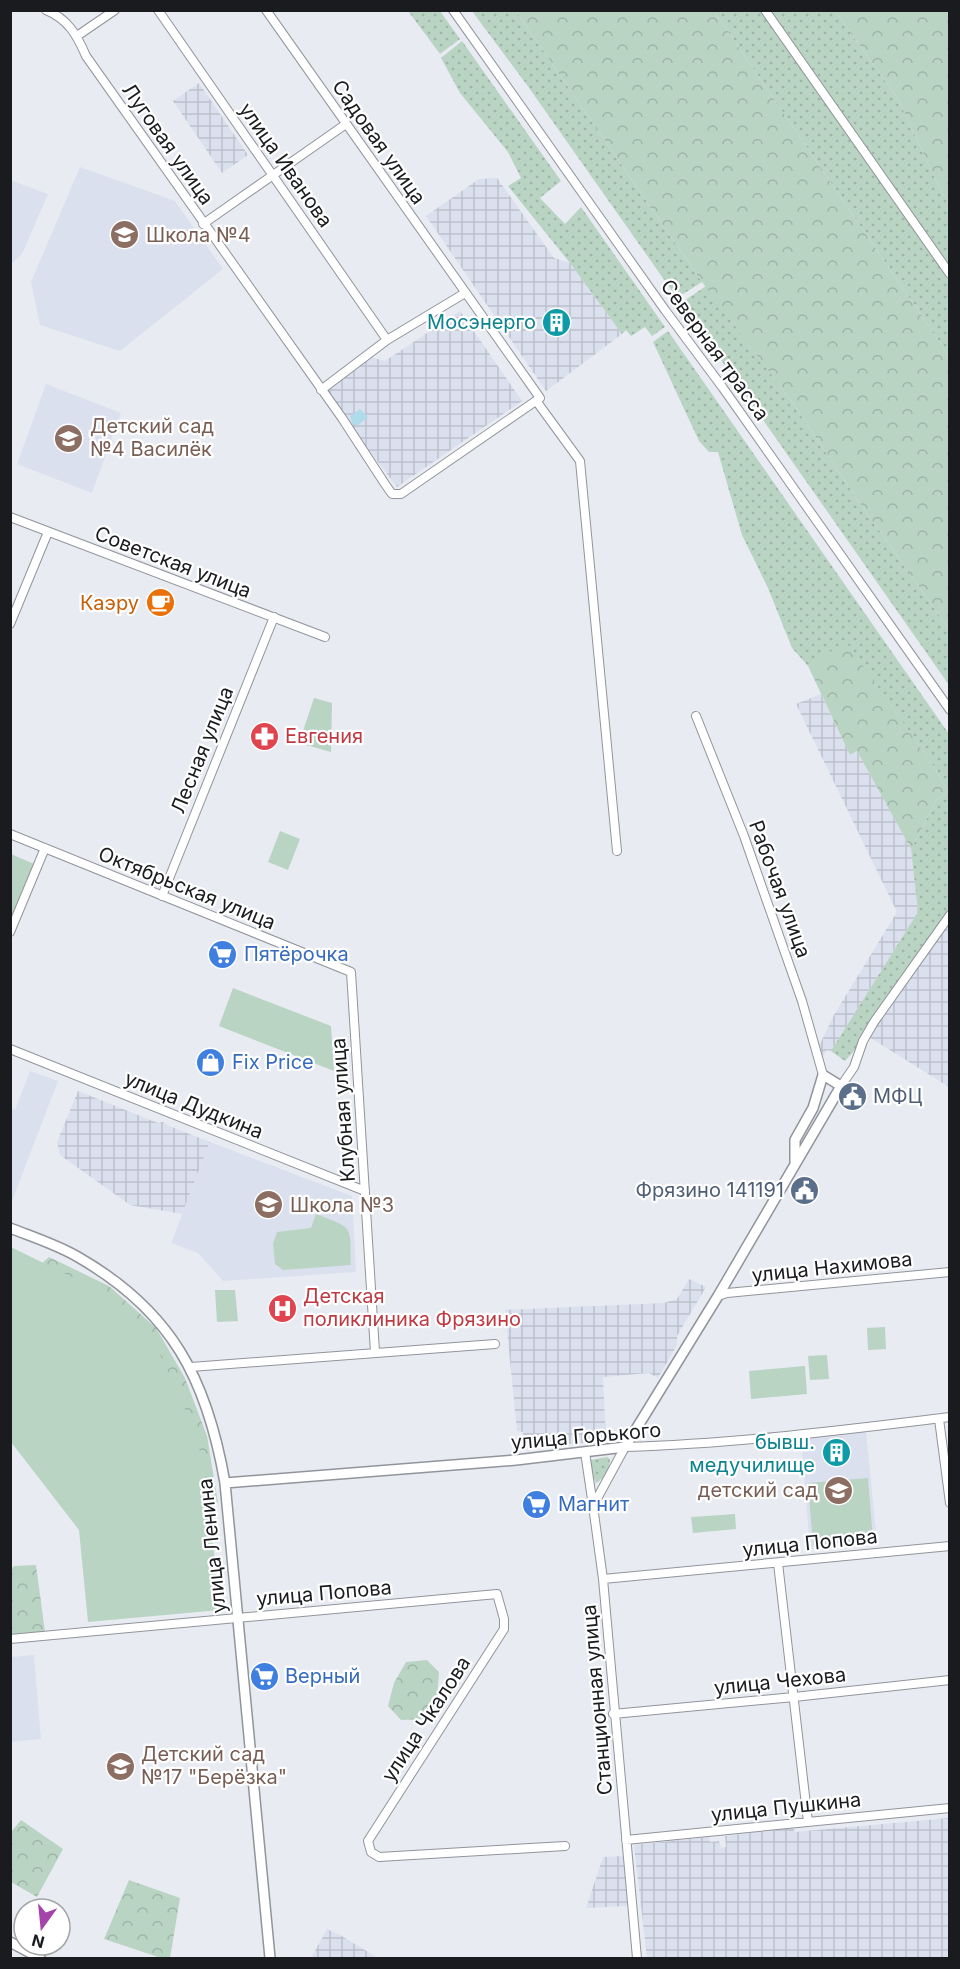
<svg xmlns="http://www.w3.org/2000/svg" width="960" height="1969" font-family="Inter,sans-serif">
	<defs>
		<pattern id="industrial-grid" width="8" height="8" patternUnits="userSpaceOnUse" patternTransform="scale(1.5)"><rect width="8" height="8" fill="#dbe0ee"/><path d="M0 4h8M4 0v8" fill="none" stroke="#bbc0cc"/></pattern>
		<pattern id="grass-dots" width="8" height="8" patternUnits="userSpaceOnUse" patternTransform="scale(1.5)"><rect width="8" height="8" fill="#b9d4c3"/><path d="M2 2h.1M6 6h.1" fill="none" stroke="#9eb5a7" stroke-width="1.8" stroke-linecap="round"/></pattern>
		<pattern id="forest-crowns" width="20" height="18" patternUnits="userSpaceOnUse" patternTransform="scale(1.5)"><rect width="20" height="18" fill="#b9d4c3"/><path d="M2 6a3 3 0 1 1 6 0M12 15a3 3 0 1 1 6 0" fill="none" stroke="#9eb5a7"/></pattern>
	</defs>
	<rect width="100%" height="100%" fill="#e8ebf2"/>
	<path fill="url(#industrial-grid)" d="M199,83l49,72 -26,18 -49,-72z
		M497,178l57,80 16,5 52,71 -76,57 -120,-175 53,-37z
		M460,311l62,90 -125,86 -39,-51 -31,-45 43,-34 15,4z
		M821,694l29,61 7,-4 54,98 7,63 -87,139 -4,-1 -4,6 -4,-10 15,-31 63,-103 -101,-208z
		M949,921v166l-80,-50z
		M78,1091l80,32 5,-1 6,4 41,16 -28,72 -52,-9 -70,-50 -3,-13z
		M689,1279l17,8 -29,49v9l-19,33 -9,-5 -46,4 3,64 -82,7 -1,-16 -6,-1 -12,-121 159,-7 13,-4z
		M949,1818v140h-302l-13,-113 75,-8 1,5 9,-1 2,7 5,-1 -1,-11 68,-8 2,4z
		M623,1856l5,50 -42,2 17,-51z
		M327,1929l13,6 38,23h-67z"/>
	<path fill="#dbe0ee" d="M80,167l95,34 48,68 -103,82 -80,-26 -9,-43z
		M10,180l38,14 -26,60 -11,10z
		M46,384l75,29 -29,80 -75,-29z
		M30,1071l28,10 -47,123v-96l4,2z
		M210,1142l142,54 4,76 -133,9 -25,-28 -27,-10z
		M866,1431l11,112 -67,6 -9,-112z
		M34,1655l7,84 -30,3v-85z"/>
	<path fill="url(#grass-dots)" d="M408,11h32l20,28 -20,15z
		M472,11h44l186,271 -25,16 -150,-213z
		M714,11h121l63,88 42,90 9,15v152z
		M462,41l99,140 -21,17 25,26 16,-17 84,120 -13,9 -7,-9 -14,9 -5,-6 -4,4 -52,-71 -62,-77 13,-8 -13,-26 -48,-59 -19,-35z
		M706,286l88,119 63,94 92,130v56l-268,-382z
		M668,331l281,403v181l-86,126 -18,20 -14,-10 87,-139 -7,-63 26,-50 11,-7 -13,-24 -89,-125 -38,23 -16,-18 -24,-60 -26,-53 -24,-83h-9l-10,-11 -46,-99z
		M607,1457l3,2c0,9 -7,21 -14,24l-5,-12v-11z"/>
	<path fill="url(#forest-crowns)" d="M516,11h198l235,345v273l-92,-130 -63,-94 -92,-123z
		M835,11h114v193l-9,-15 -42,-90z
		M846,642l89,126 13,24 -11,7 -26,50 -54,-98 -7,4 -42,-89z
		M49,1257l60,29 47,42 29,50 22,58 11,67 -14,1 -175,-229z
		M36,1565l9,67 -34,3v-66l3,-3z
		M427,1660l12,12 -2,28 -14,19 -22,1 -13,-14 6,-23 12,-21z
		M21,1820l42,29 -26,48 -26,-15v-50z
		M129,1880l51,18 -10,60h-9l-57,-19z"/>
	<path fill="#b9d4c3" d="M314,698l18,5 -1,49 -32,-9z
		M280,831l20,8 -12,31 -20,-8z
		M11,854l23,10 -23,56z
		M233,988l98,38 3,45 -115,-45z
		M316,1214c39,15 34,11 35,51l-68,5 -8,-6 -2,-20 4,-12 34,-4z
		M11,1247l89,44 53,48 43,95 11,50 13,126 -132,12 -9,-92 -68,-88z
		M215,1290h20l3,31 -21,1z
		M885,1327l1,22 -18,1 -1,-22z
		M827,1355l2,24 -19,1 -2,-24z
		M805,1366l2,28 -56,5 -2,-28z
		M868,1478l5,62 -60,5 -5,-62z
		M735,1514l1,15 -43,4 -2,-16z"/>
	<path fill="#afdbeb" d="M360,409l8,8 -11,9 -5,-3 -2,-7z"/>
	<g fill="none" stroke-linecap="round" stroke-linejoin="round">
		<defs>
			<path id="minor" d="M46,10c22,9 31,25 40,46l256,362 43,66 7,10h9l139,-96 -274,-388
				M158,10l229,330
				M453,10l212,300 58,78 227,322
				M765,10l185,264
				M77,36l38,-26
				M203,224l143,-100
				M321,390l66,-50 78,-47
				M537,402l43,59 37,390
				M10,517l315,120
				M10,624l38,-92
				M696,716l48,120 58,165 21,74
				M10,834l341,138 24,380
				M162,896l112,-279
				M10,932l35,-84
				M10,1049l355,142
				M841,1086l13,-19 9,-26 11,-19 76,-107
				M718,1296l9,-3 223,-21
				M191,1367l304,-23
				M939,1419l11,84
				M585,1452l8,54
				M778,1563l30,259
				M603,1579l347,-33
				M10,1639l487,-45 7,25v10l-136,212 3,11 8,5 186,-11
				M613,1714l181,-17 156,-17
				M626,1840l324,-32
				M637,1958l-34,-379 -10,-73 32,-59c108,-3 217,-17 325,-30"/>
			<path id="tertiary" d="M10,1228c23,9 48,17 68,29 94,54 129,122 147,226l45,475
				M225,1483l291,-23 109,-13 93,-151 123,-210 -18,-11 -10,33 -18,32v22
				M10,1942l30,16"/>
		</defs>
		<use href="#minor" stroke="#92949b" stroke-width="10"/>
		<use href="#tertiary" stroke="#92949b" stroke-width="12"/>
		<use href="#minor" stroke="#fff" stroke-width="8"/>
		<use href="#tertiary" stroke="#fff" stroke-width="9"/>
	</g>
	<defs>
		<symbol id="school-disc" viewBox="-11 -11 22 22"><circle r="9.5" fill="#8d6e63" stroke="#fff"/><path d="M0-5L7-2L0 1L-7-2ZM-4 1L0 2.5L4 1V4Q0 6-4 4Z" fill="#fff"/></symbol>
		<symbol id="building-disc" viewBox="-11 -11 22 22"><circle r="9.5" fill="#0f9aa8" stroke="#fff"/><path d="M-4-6H4V6H1V3H-1V6H-4ZM-2.5-4.3h1.7v1.8h-1.7ZM.8-4.3h1.7v1.8H.8ZM-2.5-1h1.7V.8h-1.7ZM.8-1h1.7V.8H.8Z" fill="#fff"/></symbol>
		<symbol id="cafe-disc" viewBox="-11 -11 22 22"><circle r="9.5" fill="#e8710a" stroke="#fff"/><path d="M-5.5-4.5H6V0H3Q3 3.5 0 3.5H-2.5Q-5.5 3.5-5.5 0ZM3-3.2v2h1.7v-2ZM-6 4.5H4V6H-6Z" fill="#fff"/></symbol>
		<symbol id="pharmacy-disc" viewBox="-11 -11 22 22"><circle r="9.5" fill="#e0444e" stroke="#fff"/><path d="M-2-6h4v4h4v4h-4v4h-4v-4h-4v-4h4Z" fill="#fff"/></symbol>
		<symbol id="supermarket-disc" viewBox="-11 -11 22 22"><circle r="9.5" fill="#3f7fe0" stroke="#fff"/><path d="M-6-5.5h2.5l.6 2H6L4.5 2H-2.5L-4.4-4H-6ZM-1.5 3.2a1.3 1.3 0 1 0 .1 0ZM3 3.2a1.3 1.3 0 1 0 .1 0Z" fill="#fff"/></symbol>
		<symbol id="shop-disc" viewBox="-11 -11 22 22"><circle r="9.5" fill="#3f7fe0" stroke="#fff"/><path d="M-5-2.5h2.3a2.7 3.5 0 0 1 5.4 0H5L5.5 6h-11ZM-1.5-2.5h3a1.5 2.3 0 0 0-3 0Z" fill="#fff"/></symbol>
		<symbol id="civic-disc" viewBox="-11 -11 22 22"><circle r="9.5" fill="#5c6f8a" stroke="#fff"/><path d="M-.6-6.5H3V-4.5H.6V-3L4-1V1h2V6H-6V1h2V-1L-.6-3ZM-1.2 2.5V6h2.4V2.5Z" fill="#fff"/></symbol>
		<symbol id="hospital-disc" viewBox="-11 -11 22 22"><circle r="9.5" fill="#e0444e" stroke="#fff"/><path d="M-5-5h3v3.5h4V-5h3V5h-3V1.5h-4V5h-3Z" fill="#fff"/></symbol>
	</defs>
	<g fill-rule="evenodd">
		<use href="#school-disc" x="108" y="218" width="33" height="33"/>
		<use href="#building-disc" x="540" y="306" width="33" height="33"/>
		<use href="#school-disc" x="52" y="422" width="33" height="33"/>
		<use href="#cafe-disc" x="144" y="586" width="33" height="33"/>
		<use href="#pharmacy-disc" x="248" y="720" width="33" height="33"/>
		<use href="#supermarket-disc" x="206" y="938" width="33" height="33"/>
		<use href="#shop-disc" x="194" y="1046" width="33" height="33"/>
		<use href="#civic-disc" x="836" y="1080" width="33" height="33"/>
		<use href="#civic-disc" x="788" y="1174" width="33" height="33"/>
		<use href="#school-disc" x="252" y="1188" width="33" height="33"/>
		<use href="#hospital-disc" x="266" y="1292" width="33" height="33"/>
		<use href="#building-disc" x="820" y="1436" width="33" height="33"/>
		<use href="#school-disc" x="822" y="1474" width="33" height="33"/>
		<use href="#supermarket-disc" x="520" y="1488" width="33" height="33"/>
		<use href="#supermarket-disc" x="248" y="1660" width="33" height="33"/>
		<use href="#school-disc" x="104" y="1750" width="33" height="33"/>
	</g>
	<g text-anchor="middle" dominant-baseline="central" stroke-width="4.5" stroke-linejoin="round" paint-order="stroke">
		<g font-size="20" fill="#1a1b1e" stroke="#fff">
			<text transform="translate(379 142) rotate(55)">Садовая улица</text>
			<text transform="translate(168 144) rotate(55)">Луговая улица</text>
			<text transform="translate(286 165) rotate(55)">улица Иванова</text>
			<text transform="translate(715 350) rotate(54)">Северная трасса</text>
			<text transform="translate(173 562) rotate(21)">Советская улица</text>
			<text transform="translate(202 750) rotate(-68)">Лесная улица</text>
			<text transform="translate(187 888) rotate(22)">Октябрьская улица</text>
			<text transform="translate(780 889) rotate(70)">Рабочая улица</text>
			<text transform="translate(194 1105) rotate(22)">улица Дудкина</text>
			<text transform="translate(343 1110) rotate(-94)">Клубная улица</text>
			<text transform="translate(832 1267) rotate(-6)">улица Нахимова</text>
			<text transform="translate(586 1436) rotate(-5)">улица Горького</text>
			<text transform="translate(810 1543) rotate(-6)">улица Попова</text>
			<text transform="translate(212 1546) rotate(-96)">улица Ленина</text>
			<text transform="translate(324 1593) rotate(-5)">улица Попова</text>
			<text transform="translate(780 1681) rotate(-6)">улица Чехова</text>
			<text transform="translate(597 1700) rotate(-95)">Станционная улица</text>
			<text transform="translate(426 1719) rotate(-57)">улица Чкалова</text>
			<text transform="translate(786 1807) rotate(-6)">улица Пушкина</text>
		</g>
		<g font-size="20" fill="#785e54" stroke="#fff" text-anchor="start">
			<text x="146" y="235">Школа №4</text>
			<text x="90" y="426">Детский сад<tspan x="90" dy="23">№4 Василёк</tspan></text>
			<text x="290" y="1205">Школа №3</text>
			<text x="818" y="1490" text-anchor="end">детский сад</text>
			<text x="141" y="1754">Детский сад<tspan x="141" dy="23">№17 "Берёзка"</tspan></text>
		</g>
		<g font-size="20" fill="#0d838f" stroke="#fff" text-anchor="end">
			<text x="536" y="322">Мосэнерго</text>
			<text x="815" y="1442">бывш.<tspan x="815" dy="23">медучилище</tspan></text>
		</g>
		<g font-size="20" fill="#c56008" stroke="#fff" text-anchor="end">
			<text x="139" y="603">Каэру</text>
		</g>
		<g font-size="20" fill="#be3a42" stroke="#fff" text-anchor="start">
			<text x="285" y="736">Евгения</text>
			<text x="303" y="1296">Детская<tspan x="303" dy="23">поликлиника Фрязино</tspan></text>
		</g>
		<g font-size="20" fill="#366cbe" stroke="#fff" text-anchor="start">
			<text x="244" y="954">Пятёрочка</text>
			<text x="232" y="1062">Fix Price</text>
			<text x="558" y="1504">Магнит</text>
			<text x="285" y="1676">Верный</text>
		</g>
		<g font-size="20" fill="#4e5e75" stroke="#fff" text-anchor="start">
			<text x="873" y="1096">МФЦ</text>
			<text x="784" y="1190" text-anchor="end">Фрязино 141191</text>
		</g>
	</g>
	<rect width="960" height="1969" fill="none" stroke="#1a1b1e" stroke-width="24"/>
	<g transform="translate(42 1927) rotate(195)"><circle r="28" fill="#ffffff" stroke="#a3a4a5" stroke-width="1.5"/>
	<path d="M0-4.5L10 22L0 15L-10 22Z" fill="#a443aa"/>
	<text y="-9" font-size="16" font-weight="bold" text-anchor="middle" fill="#1a1b1e">N</text>
	</g>
</svg>
